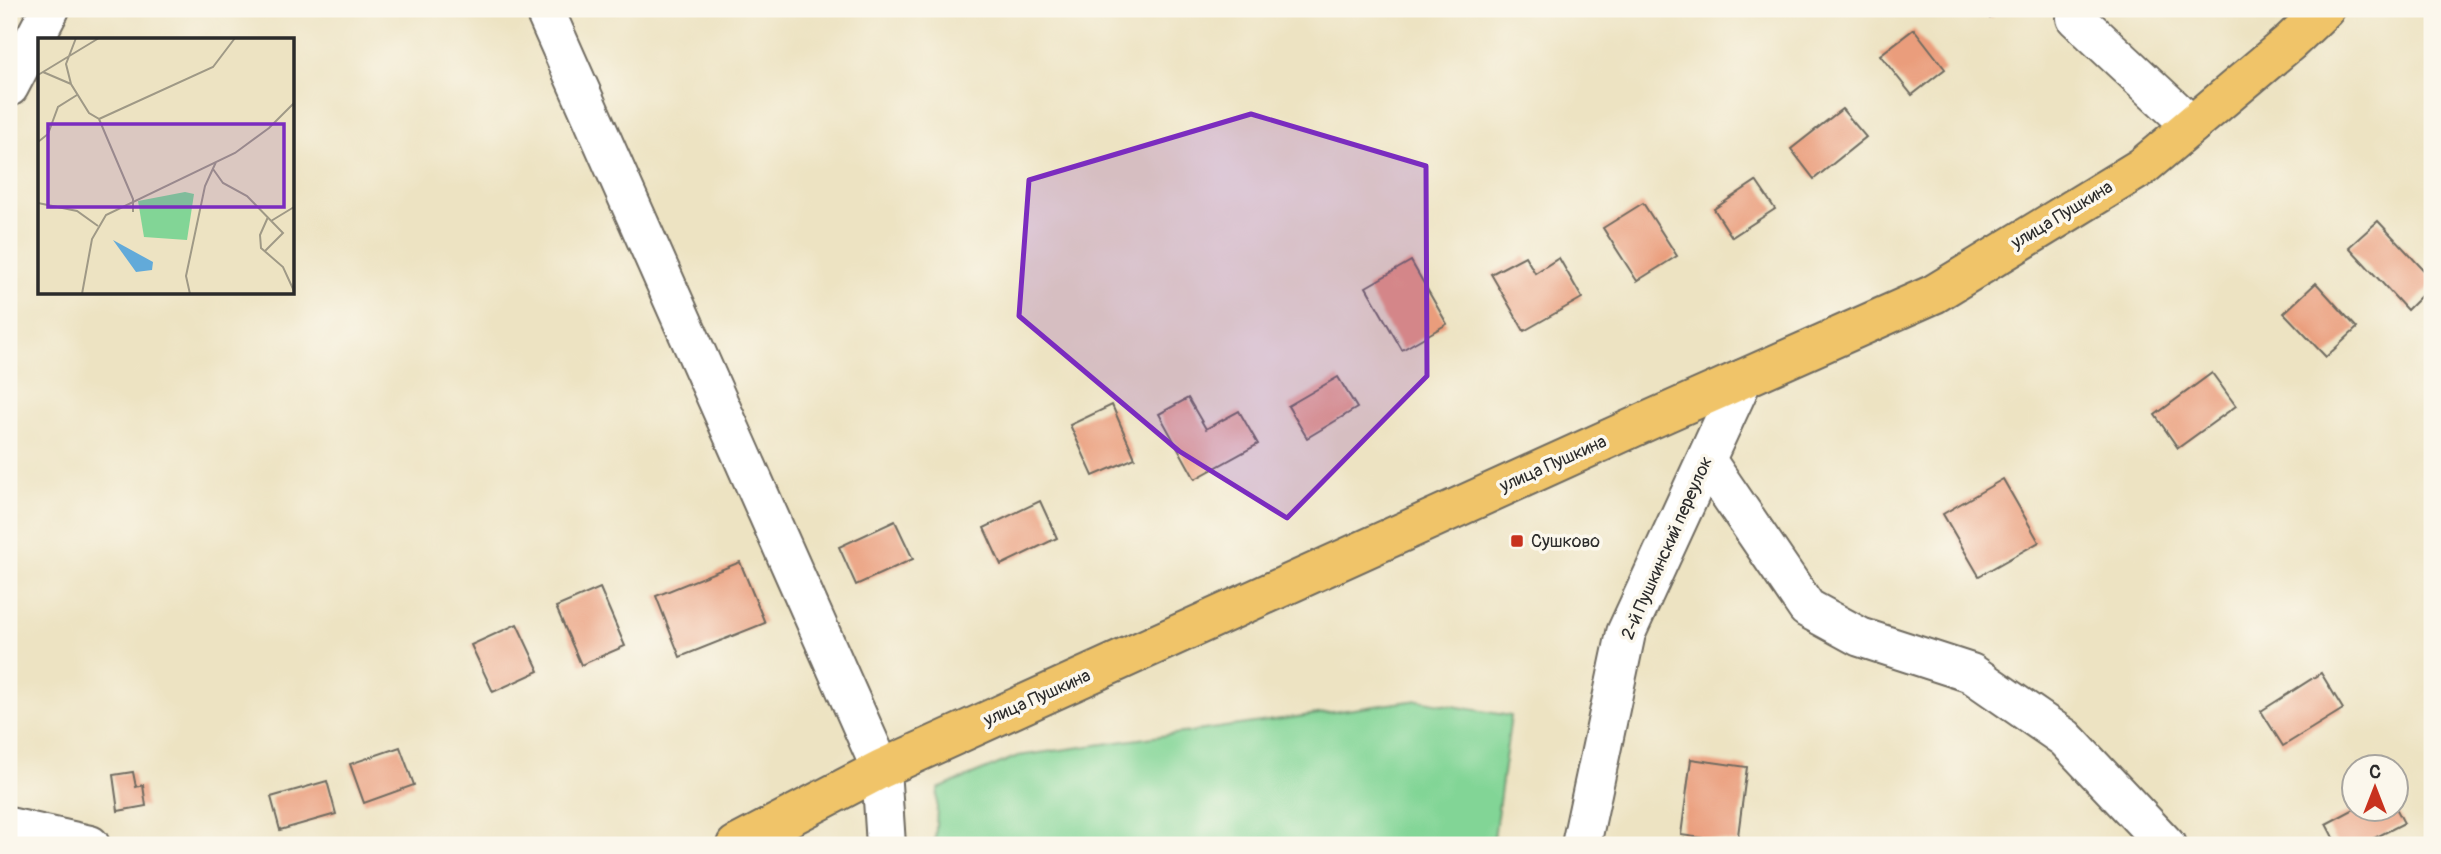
<svg xmlns="http://www.w3.org/2000/svg" width="2441" height="854" font-family="Pangolin,sans-serif">
	<rect width="100%" height="100%" fill="#fbf7ec"/>
	<filter id="ink" filterUnits="userSpaceOnUse"><feTurbulence type="fractalNoise" baseFrequency=".0143" numOctaves="2"/><feDisplacementMap in="SourceGraphic" scale="14" xChannelSelector="R" yChannelSelector="G"/><feConvolveMatrix kernelMatrix="1 2 1 2 8 2 1 2 1" color-interpolation-filters="sRGB"/></filter>
	<filter id="wash" filterUnits="userSpaceOnUse"><feTurbulence type="fractalNoise" baseFrequency=".00686" numOctaves="4" result="noise"/><feDisplacementMap in="SourceGraphic" scale="28" xChannelSelector="R" yChannelSelector="G"/><feGaussianBlur stdDeviation="1.57" result="paint"/><feColorMatrix in="noise" values="0 0 0 0 0 0 0 0 0 0 0 0 0 0 0 0 0 1.4 0 .05"/><feComposite in="paint" operator="in"/></filter>
	<g filter="url(#wash)">
		<rect width="100%" height="100%" fill="#ede3c2"/>
		<path fill="#82d596" stroke="#568060" stroke-width="2" d="M1418,700l93,16 -18,129h-558l3,-56 80,-33z"/>
		<g id="blocks">
			<path fill="#ea9d7c" d="M1981,9h19l-10,9z
				M1914,29l31,40 -33,26 -32,-40z
				M1842,109l24,28 -52,42 -23,-30z
				M1756,181l19,28 -43,28 -18,-28z
				M1643,203l34,53 -40,25 -34,-53z
				M2378,221l54,58v6l-25,25 -58,-63z
				M1525,256l10,17 24,-15 23,40 -58,33 -33,-57z
				M1411,261l36,63 -45,26 -36,-63z
				M2316,283l41,45 -31,29 -42,-44z
				M2212,373l24,33 -58,42 -23,-33z
				M1338,377l19,31 -50,30 -19,-32z
				M1188,398l18,31 33,-18 19,33 -63,35 -36,-65z
				M1112,405l23,53 -42,18 -23,-51z
				M2003,479l36,63 -60,34 -36,-62z
				M1040,501l17,37 -56,27 -17,-37z
				M895,521l18,38 -57,26 -17,-38z
				M740,562l25,61 -85,34 -24,-61z
				M600,588l25,58 -44,19 -25,-58z
				M517,624l22,47 -46,21 -22,-47z
				M2321,673l22,36 -60,37 -22,-35z
				M400,747l14,38 -50,18 -14,-39z
				M1691,759l56,8 -10,76 -56,-8z
				M133,772l3,15 7,-2 3,21 -28,5 -5,-36z
				M327,781l9,33 -56,16 -9,-33z
				M2356,808h40l8,15 -43,22h-24l-11,-21z"/>
		</g>
	</g>
	<g filter="url(#ink)">
		<use href="#blocks" fill-opacity="0" stroke="#6f6b60" stroke-width="2"/>
		<g fill="none" stroke-linecap="round" stroke-linejoin="round">
			<defs>
				<path id="minor" d="M544,9l337,760 5,76
					M2076,18l115,107
					M9,87l41,-78
					M1706,460l101,148 53,29 111,36 94,65 101,107
					M9,827l81,18
					M1581,845l45,-212 117,-254"/>
				<path id="major" d="M736,845l145,-76 769,-349 284,-126 208,-127 148,-125 35,-33"/>
			</defs>
			<use href="#minor" stroke="#6f6b60" stroke-width="42"/>
			<use href="#major" stroke="#6f6b60" stroke-width="42"/>
			<use href="#minor" stroke="#fff" stroke-width="38"/>
			<use href="#major" stroke="#f0c469" stroke-width="38"/>
		</g>
	</g>
	<path fill="#7b2cbf" fill-opacity="0.2" stroke="#7b2cbf" stroke-width="5" stroke-linejoin="round" d="M1251,114l175,52 1,210 -140,142 -108,-67 -160,-135 10,-136z"/>
	<rect fill="#c8321e" stroke="#fbf7ec" stroke-width="2.5" x="1510" y="534" width="14" height="14" rx="3.5"/>
	<g text-anchor="middle" dominant-baseline="central" stroke-width="7" stroke-linejoin="round" paint-order="stroke">
		<g font-size="18" fill="#2b2b2b" stroke="#fbf7ec">
			<text transform="translate(2062 215) rotate(-31)">улица Пушкина</text>
			<text transform="translate(1553 464) rotate(-24)">улица Пушкина</text>
			<text transform="translate(1667 548) rotate(-66)">2-й Пушкинский переулок</text>
			<text transform="translate(1037 698) rotate(-24)">улица Пушкина</text>
		</g>
		<g font-size="18" fill="#2b2b2b" stroke="#fbf7ec" text-anchor="start">
			<text x="1531" y="541">Сушково</text>
		</g>
	</g>
	<g transform="translate(38 38)">
		<rect width="256" height="256" fill="#ede3c2"/>
		<path d="M147,154l9,2 -7,46 -43,-3 -6,-36z" fill="#82d596"/>
		<path d="M75,202l40,22 -1,8 -16,2z" fill="#62aad9"/>
		<path fill="none" stroke="#9f9986" stroke-width="2" d="M38,0l-10,26 5,20 18,29 10,6 34,80v13M5,34l28,12M0,37l61,-37M61,81l114,-52 22,-29M0,104l10,-8 10,-27 19,-12M175,131l10,14 24,13 36,37 -18,18M0,165l39,8 21,15M230,179l-8,18 1,13 22,19 11,24M233,183l23,-14M44,256l10,-55 14,-24 129,-62 34,-25 25,-25M152,256l-4,-18 19,-90 11,-24"/>
		<path fill="#7b2cbf" fill-opacity="0.15" stroke="#7b2cbf" stroke-width="3.5" d="M10,86h236v83h-236z"/>
		<rect width="256" height="256" fill="none" stroke="#2b2b2b" stroke-width="3.5"/>
	</g>
	<rect width="2441" height="854" fill="none" stroke="#fbf7ec" stroke-width="35"/>
	<g transform="translate(2375 788)"><circle r="33" fill="#fbf7ec" stroke="#a8a59f" stroke-width="2"/>
	<path d="M0-5L12 26L0 18L-12 26Z" fill="#c8321e"/>
	<text y="-10" font-size="19" font-weight="bold" text-anchor="middle" fill="#2b2b2b">С</text>
	</g>
</svg>
